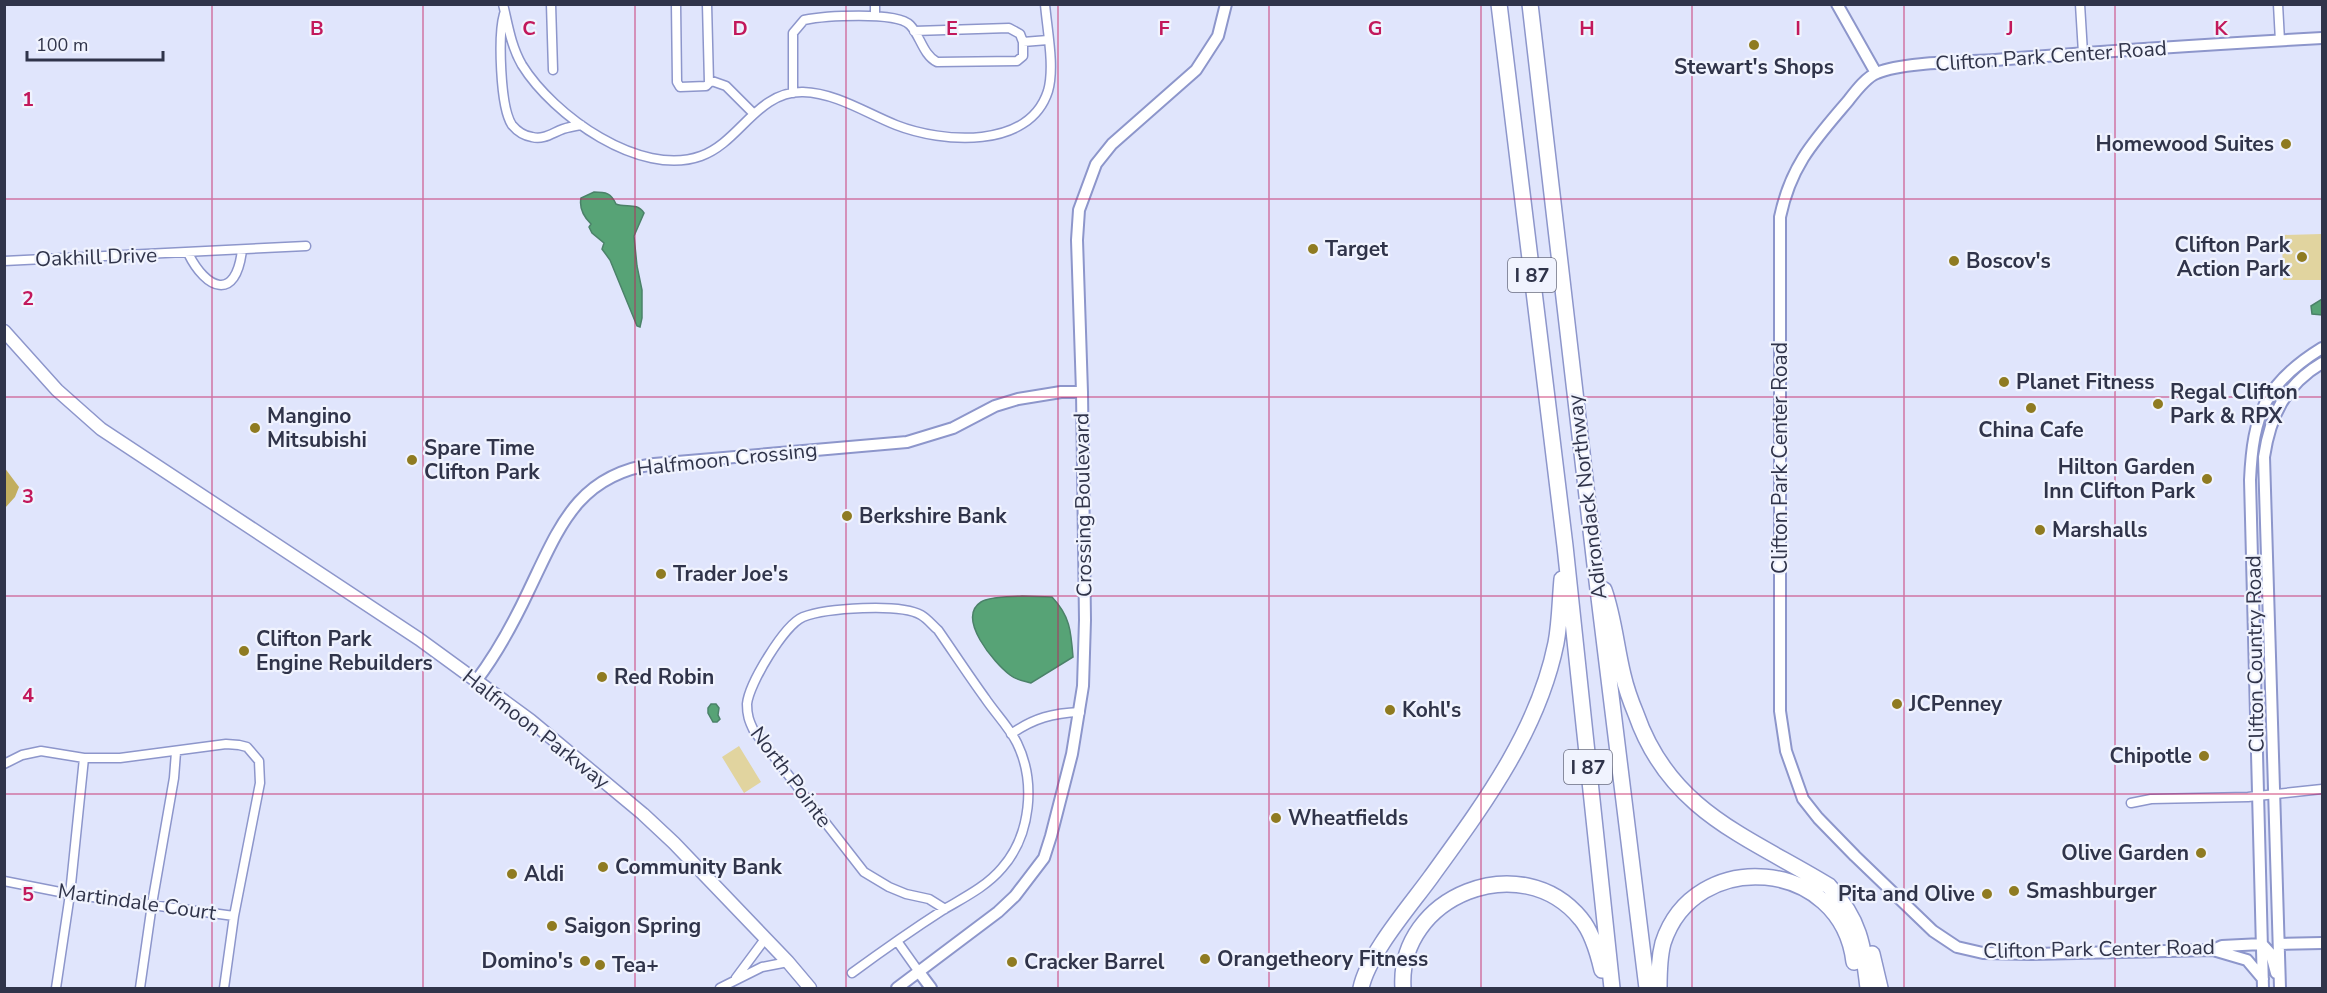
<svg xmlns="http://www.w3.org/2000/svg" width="2327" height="993" font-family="'Nunito Sans',sans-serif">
	<rect width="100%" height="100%" fill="#e0e5fc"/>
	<path fill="#e1d49f" d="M2321,234v46h-38l-1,-45z
		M739,746l22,36 -17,11 -22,-36z"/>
	<path fill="#c2ae5f" d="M4,467l15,20 -4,10 -10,11z"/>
	<path fill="#57a376" stroke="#4b8269" stroke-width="1.5" d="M594,192c12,0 17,1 22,12 10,4 21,-2 28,9l-10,23 3,30 5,24v28l-2,9 -3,-1 -27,-66 -8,-11 2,-6 -12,-10 -3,-6 2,-3c-7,-7 -12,-16 -10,-26z
		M2322,299v16l-10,-1 -1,-8z
		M1022,596l30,1c18,19 19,34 21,60l-42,26c-7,-2 -15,-3 -21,-8 -16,-12 -54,-57 -29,-73 9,-6 30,-5 41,-6z
		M711,704h5l3,4 -1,7 2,4 -3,3h-4l-5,-9v-5z"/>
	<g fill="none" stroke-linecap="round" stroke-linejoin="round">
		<defs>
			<path id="minor" d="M503,4c5,21 8,42 19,61 31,50 118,113 179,91 39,-14 56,-65 102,-64 33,1 63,21 93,33 46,18 133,25 152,-34 7,-24 -1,-62 -3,-87
				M551,4l2,66
				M676,4l1,78 3,5 26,-1 3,-3 -2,-79
				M875,4v12
				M2080,4l3,49
				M2278,4l2,37
				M504,14c-6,21 -4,93 8,111 5,6 13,11 20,12 12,3 20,-4 31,-8 6,-2 12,-3 18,-4
				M914,31l95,-3 11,6 3,8 25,-2
				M709,80l17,6 28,28
				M793,93v-60l11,-13c19,-4 92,-9 106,5 10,10 13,30 27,37l80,-1 6,-5v-14
				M188,253c18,37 48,49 54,-3
				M4,261l302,-15
				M1011,734c23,-16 42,-21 69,-22
				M4,764l18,-9 19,-4 43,7h36l106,-14 13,1 8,2 12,14 1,22 -26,133 -10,72
				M2131,803l20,-4 97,-2 74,-8
				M4,881l66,13 164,22
				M897,941l22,31
				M852,973c30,-22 60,-43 91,-63 20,-12 43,-23 59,-42 29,-33 34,-86 15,-125 -8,-16 -22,-30 -32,-45 -16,-22 -31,-45 -47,-68 -5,-4 -10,-11 -17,-15 -21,-12 -95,-7 -118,2 -19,8 -54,67 -56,87 0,11 2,17 7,27l110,141 25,15 17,7 23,5 16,10
				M736,978l29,-39
				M56,988l14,-94 14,-136
				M140,988l12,-84 22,-126 2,-26
				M720,988l42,-21 26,-5"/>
			<path id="tertiary" d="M1837,4l39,69
				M476,681c22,-29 38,-59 53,-91 30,-62 48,-115 125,-126l253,-22 46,-14 42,-22 23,-7 43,-7h21
				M2262,944l-40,2 -9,4 -183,4 -47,-1 -26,-6 -24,-16 -78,-75 -37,-38 -15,-19 -17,-48 -6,-40v-494c11,-52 34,-76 68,-116 7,-9 18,-24 29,-28 26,-11 87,-11 118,-13 109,-9 218,-16 327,-22
				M2262,944l9,10 5,19
				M2279,944l43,-1
				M2213,950l34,10 16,19
				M919,972l12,16
				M897,988l101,-76 17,-16 29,-38 7,-22 21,-82 11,-68 2,-66 -3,-228 -5,-152 2,-30 17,-46 16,-20 84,-74 22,-34 8,-32
				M2263,988l-13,-508c3,-66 15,-97 72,-132
				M2280,988l-16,-531c6,-41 21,-72 58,-94"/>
			<path id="primary" d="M4,331l53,59 44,39 318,210 111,81 113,94 31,29 114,119 22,26"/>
			<path id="motorway" d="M1499,4l66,542 47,442
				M1530,4l65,561 52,423
				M1604,590c10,28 12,57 19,85 3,13 8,27 13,39 34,98 113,123 193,172 31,34 34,58 39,102
				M1872,954l8,34
				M1361,988c7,-34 49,-82 70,-111 52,-72 107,-145 125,-234 4,-21 4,-43 6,-64
				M1403,988c-6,-92 119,-142 178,-69 11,13 17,34 21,51
				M1659,988c0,-15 0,-30 4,-45 31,-97 179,-85 191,19"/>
		</defs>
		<use href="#minor" stroke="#8d96cb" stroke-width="11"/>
		<use href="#tertiary" stroke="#8d96cb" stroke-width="14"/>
		<use href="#primary" stroke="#8d96cb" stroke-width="15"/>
		<use href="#motorway" stroke="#8d96cb" stroke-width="18"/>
		<use href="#minor" stroke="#fff" stroke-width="8"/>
		<use href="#tertiary" stroke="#fff" stroke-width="10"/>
		<use href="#primary" stroke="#fff" stroke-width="12"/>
		<use href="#motorway" stroke="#fff" stroke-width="15"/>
	</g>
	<path fill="none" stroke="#c2185b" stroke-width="1.5" stroke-opacity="0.55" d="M212,4v984M423,4v984M635,4v984M846,4v984M1058,4v984M1269,4v984M1481,4v984M1692,4v984M1904,4v984M2115,4v984M4,199h2318M4,397h2318M4,596h2318M4,794h2318"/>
	<g fill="#8f7b21" stroke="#f0f3fe" stroke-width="2">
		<circle cx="1754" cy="45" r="6"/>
		<circle cx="2286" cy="144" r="6"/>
		<circle cx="1313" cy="249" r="6"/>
		<circle cx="2302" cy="257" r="6"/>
		<circle cx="1954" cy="261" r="6"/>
		<circle cx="2004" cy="382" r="6"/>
		<circle cx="2158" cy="404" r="6"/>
		<circle cx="2031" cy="408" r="6"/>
		<circle cx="255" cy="428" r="6"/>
		<circle cx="412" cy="460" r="6"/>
		<circle cx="2207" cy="479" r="6"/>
		<circle cx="847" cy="516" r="6"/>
		<circle cx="2040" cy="530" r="6"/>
		<circle cx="661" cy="574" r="6"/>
		<circle cx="244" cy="651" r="6"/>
		<circle cx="602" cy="677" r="6"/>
		<circle cx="1897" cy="704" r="6"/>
		<circle cx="1390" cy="710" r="6"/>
		<circle cx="2204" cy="756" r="6"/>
		<circle cx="1276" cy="818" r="6"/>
		<circle cx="2201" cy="853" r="6"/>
		<circle cx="603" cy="867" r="6"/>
		<circle cx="512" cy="874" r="6"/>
		<circle cx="2014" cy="891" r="6"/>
		<circle cx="1987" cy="894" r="6"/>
		<circle cx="552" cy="926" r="6"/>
		<circle cx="1205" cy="959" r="6"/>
		<circle cx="585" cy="961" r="6"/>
		<circle cx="1012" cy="962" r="6"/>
		<circle cx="600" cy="965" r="6"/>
	</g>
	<g text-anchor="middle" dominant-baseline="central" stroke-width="4.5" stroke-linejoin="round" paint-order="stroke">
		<g fill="#f0f3fe" stroke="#6a6d80" stroke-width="1.5">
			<rect x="1508" y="258" width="48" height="34" rx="4.5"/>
			<rect x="1564" y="750" width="48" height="34" rx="4.5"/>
		</g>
		<g font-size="20" font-weight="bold" fill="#30344a">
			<text x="1532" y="275">I 87</text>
			<text x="1588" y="767">I 87</text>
		</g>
		<g font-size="21" fill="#30344a" stroke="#f0f3fe">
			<text transform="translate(2051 56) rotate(-4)">Clifton Park Center Road</text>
			<text transform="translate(96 257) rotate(-2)">Oakhill Drive</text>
			<text transform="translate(1780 458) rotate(-90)">Clifton Park Center Road</text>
			<text transform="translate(727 459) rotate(-6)">Halfmoon Crossing</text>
			<text transform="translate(1587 497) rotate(-97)">Adirondack Northway</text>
			<text transform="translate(1083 505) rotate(-91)">Crossing Boulevard</text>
			<text transform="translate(2255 654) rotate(-91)">Clifton Country Road</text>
			<text transform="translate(536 729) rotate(38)">Halfmoon Parkway</text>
			<text transform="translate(791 777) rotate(53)">North Pointe</text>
			<text transform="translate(137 902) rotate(8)">Martindale Court</text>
			<text transform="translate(2099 949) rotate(-1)">Clifton Park Center Road</text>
		</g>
		<g font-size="21" font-weight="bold" fill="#30344a" stroke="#f0f3fe" text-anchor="start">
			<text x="1754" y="67" text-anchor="middle">Stewart's Shops</text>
			<text x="2274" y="144" text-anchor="end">Homewood Suites</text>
			<text x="2290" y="245" text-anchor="end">Clifton Park<tspan x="2290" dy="24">Action Park</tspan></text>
			<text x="1325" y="249">Target</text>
			<text x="1966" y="261">Boscov's</text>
			<text x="2016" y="382">Planet Fitness</text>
			<text x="2170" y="392">Regal Clifton<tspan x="2170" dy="24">Park &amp; RPX</tspan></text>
			<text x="267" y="416">Mangino<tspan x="267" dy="24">Mitsubishi</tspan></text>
			<text x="2031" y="430" text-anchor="middle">China Cafe</text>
			<text x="424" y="448">Spare Time<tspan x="424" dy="24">Clifton Park</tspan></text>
			<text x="2195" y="467" text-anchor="end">Hilton Garden<tspan x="2195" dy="24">Inn Clifton Park</tspan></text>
			<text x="859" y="516">Berkshire Bank</text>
			<text x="2052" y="530">Marshalls</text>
			<text x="673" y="574">Trader Joe's</text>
			<text x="256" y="639">Clifton Park<tspan x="256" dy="24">Engine Rebuilders</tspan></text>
			<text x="614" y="677">Red Robin</text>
			<text x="1909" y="704">JCPenney</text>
			<text x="1402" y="710">Kohl's</text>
			<text x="2192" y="756" text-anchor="end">Chipotle</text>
			<text x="1288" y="818">Wheatfields</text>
			<text x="2189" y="853" text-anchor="end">Olive Garden</text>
			<text x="615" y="867">Community Bank</text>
			<text x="524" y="874">Aldi</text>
			<text x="2026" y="891">Smashburger</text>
			<text x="1975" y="894" text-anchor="end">Pita and Olive</text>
			<text x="564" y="926">Saigon Spring</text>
			<text x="1217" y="959">Orangetheory Fitness</text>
			<text x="573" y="961" text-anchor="end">Domino's</text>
			<text x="1024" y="962">Cracker Barrel</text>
			<text x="612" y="965">Tea+</text>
		</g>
	</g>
	<g font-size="20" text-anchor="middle" font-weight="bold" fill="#c2185b" stroke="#f0f3fe" stroke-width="4.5" stroke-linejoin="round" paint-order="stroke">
		<text x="317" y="35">B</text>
		<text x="529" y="35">C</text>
		<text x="740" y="35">D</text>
		<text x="952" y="35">E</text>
		<text x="1164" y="35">F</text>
		<text x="1375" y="35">G</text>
		<text x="1587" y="35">H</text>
		<text x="1798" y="35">I</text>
		<text x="2010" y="35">J</text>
		<text x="2221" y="35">K</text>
		<text x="28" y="106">1</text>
		<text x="28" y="305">2</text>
		<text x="28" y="503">3</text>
		<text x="28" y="702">4</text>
		<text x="28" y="901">5</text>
	</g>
	<rect width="2327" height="993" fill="none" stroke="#30344a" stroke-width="12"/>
	<path d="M27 51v9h136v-9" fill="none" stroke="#30344a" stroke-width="3"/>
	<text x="36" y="51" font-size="18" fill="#30344a" stroke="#f0f3fe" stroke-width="4.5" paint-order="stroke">100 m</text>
</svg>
